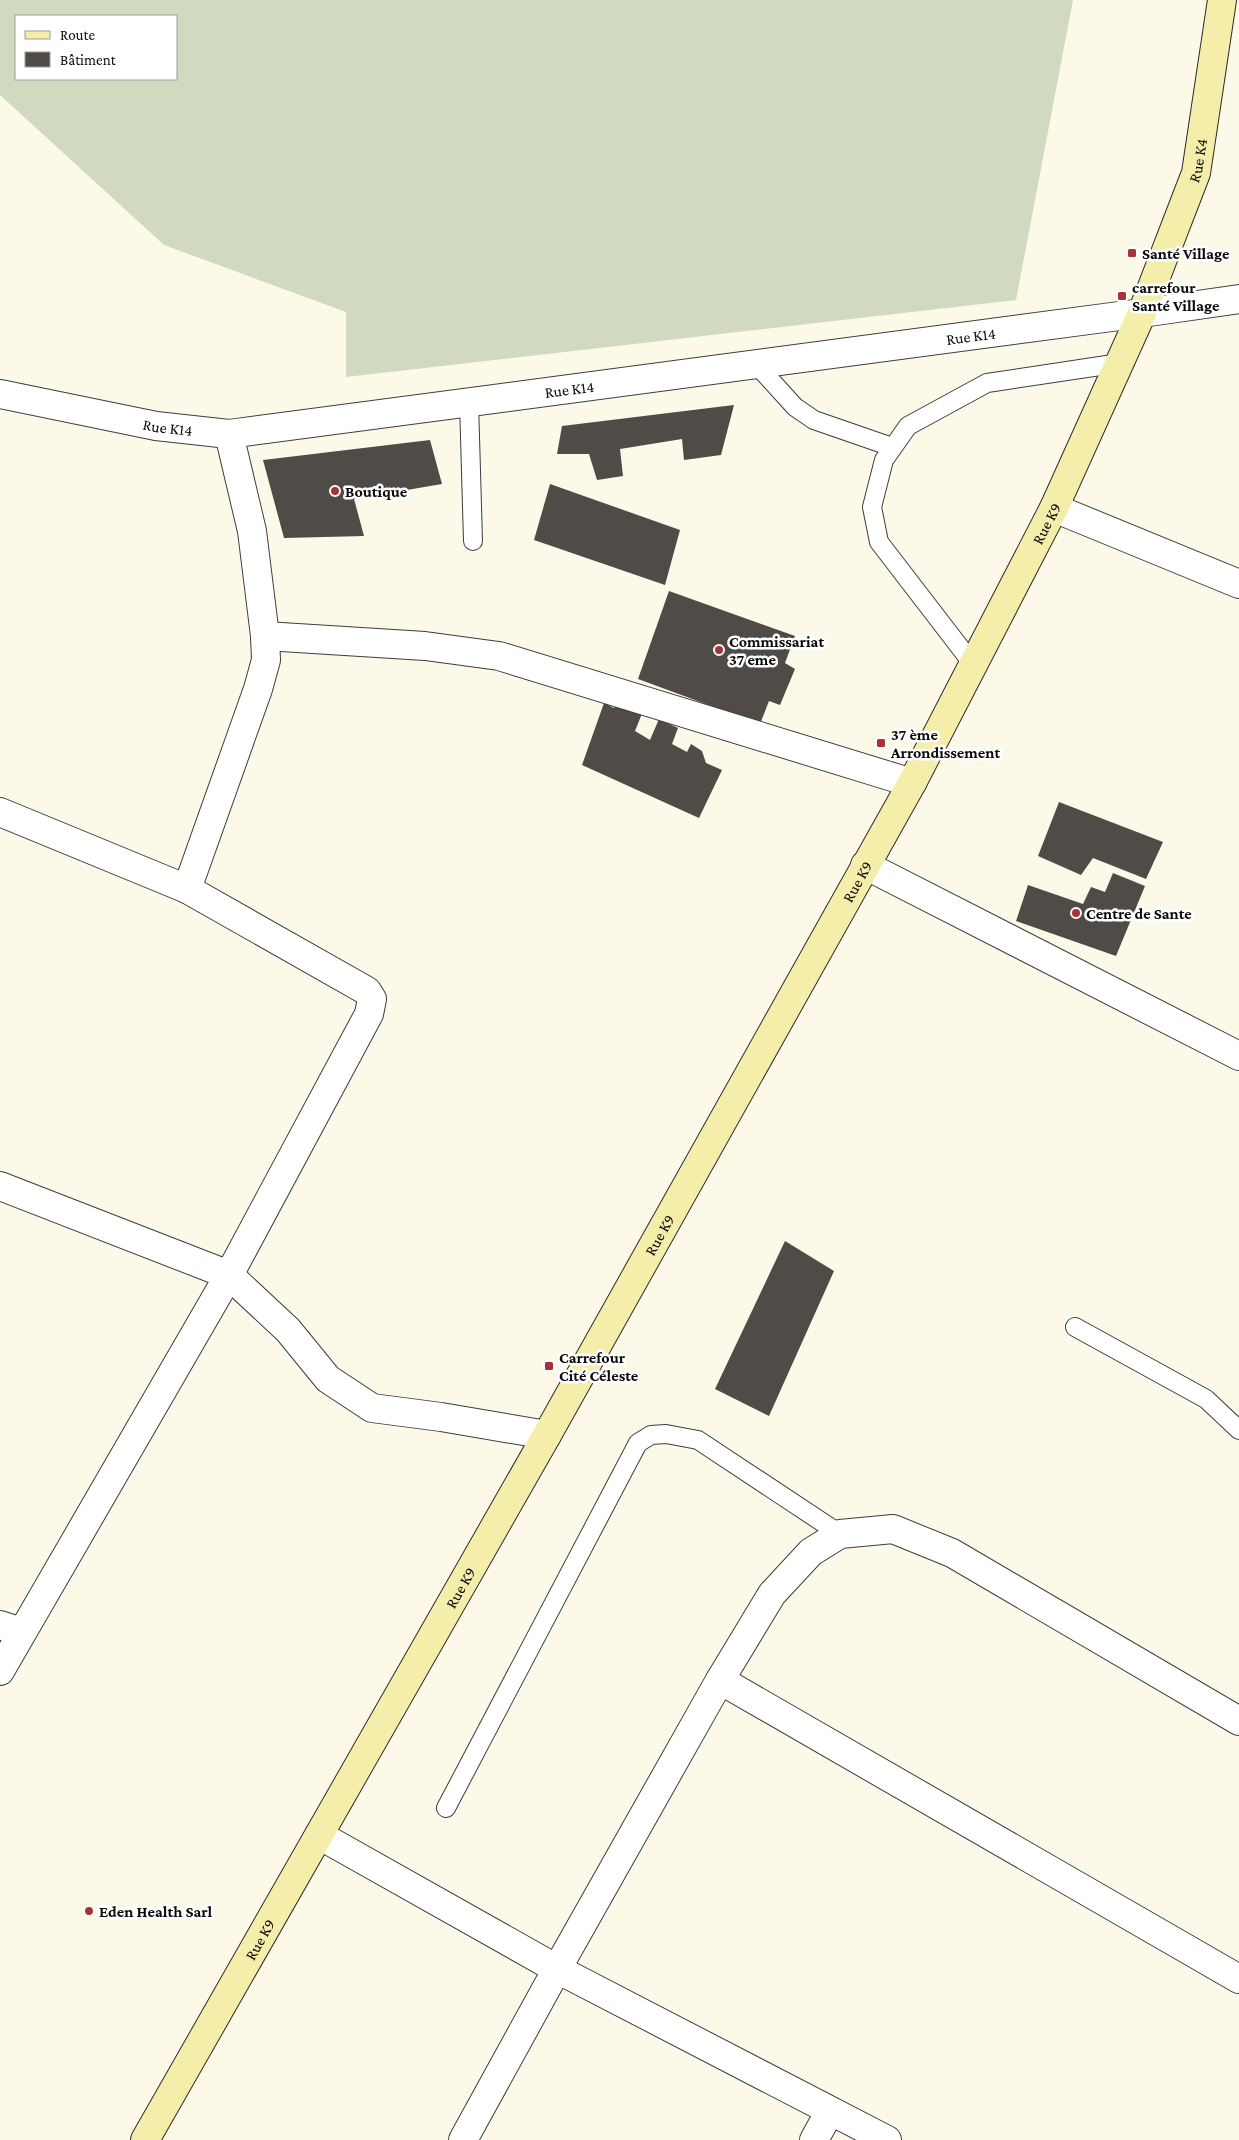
<svg xmlns="http://www.w3.org/2000/svg" width="1239" height="2140" font-family="'Crimson Pro',serif">
	<rect width="100%" height="100%" fill="#fcf9e9"/>
	<path fill="#d1dabe" fill-rule="evenodd" d="M0,0h1073l-57,300 -670,77v-65l-182,-67 -164,-150zM16,16h160v63h-160z"/>
	<path fill="#514b47" d="M734,405l-13,50 -37,5 -2,-21 -62,10 3,27 -26,4 -8,-26h-32l5,-28z
		M430,440l12,44 -88,15 10,37 -80,2 -21,-78z
		M550,484l130,46 -15,55 -131,-45z
		M669,591l126,45 -10,27 10,6 -15,36 -11,-4 -9,23 -122,-45z
		M621,700l22,11 -8,20 15,9 9,-21 19,9 -6,16 15,8 4,-8 11,7 4,12 16,7 -23,48 -117,-53 22,-62 10,5z
		M1059,802l104,40 -17,37 -53,-21 -12,17 -43,-19z
		M1113,873l32,13 -29,70 -100,-35 12,-36 55,19 8,-17 14,5z
		M785,1241l49,30 -65,145 -54,-27z"/>
	<g fill="none" stroke-linecap="round" stroke-linejoin="round">
		<defs>
			<path id="lane" d="M756,364l39,43 19,13 78,27
				M469,402l4,139
				M972,663l-93,-121 -7,-35 12,-47 24,-34 79,-43 133,-20
				M1075,1327l131,72 33,31
				M446,1808l192,-365 13,-8 15,-1 32,6 142,94"/>
			<g id="street">
				<path id="s1" d="M0,394l156,32 73,8 913,-121 97,-14"/>
				<path d="M1054,508l185,76"/>
				<path d="M265,636l160,10 74,10 413,127"/>
				<path d="M0,812l187,77 180,102 5,8 -3,15 -140,261 -229,-89"/>
				<path d="M865,865l374,191"/>
				<path d="M187,889l71,-200 8,-29 -1,-24 -13,-105 -23,-97"/>
				<path d="M0,1625l22,7"/>
				<path d="M0,1671l229,-396 59,55 40,49 44,29 69,9 106,18"/>
				<path d="M720,1680l519,299"/>
				<path d="M319,1835l238,134 330,171"/>
				<path d="M463,2140l94,-171 163,-289 52,-86 39,-42 29,-18 53,-5 59,24 287,168"/>
				<path d="M814,2140l16,-29"/>
			</g>
			<g id="secondary">
				<path id="s2" d="M145,2140l402,-705 365,-652 142,-275 88,-195 54,-140 26,-173"/>
			</g>
		</defs>
		<use href="#lane" stroke="#3d3d3d" stroke-width="20"/>
		<use href="#street" stroke="#3d3d3d" stroke-width="30"/>
		<use href="#secondary" stroke="#2c2c2c" stroke-width="30"/>
		<use href="#lane" stroke="#fff" stroke-width="18"/>
		<use href="#street" stroke="#fff" stroke-width="28"/>
		<use href="#secondary" stroke="#f5eeab" stroke-width="28"/>
	</g>
	<g fill="#a83337" stroke="#fff" stroke-width="2">
		<rect x="1127" y="248" width="10" height="10" rx="2.5"/>
		<rect x="1117" y="291" width="10" height="10" rx="2.5"/>
		<circle cx="335" cy="491" r="5"/>
		<circle cx="719" cy="650" r="5"/>
		<rect x="876" y="738" width="10" height="10" rx="2.5"/>
		<circle cx="1076" cy="913" r="5"/>
		<rect x="544" y="1361" width="10" height="10" rx="2.5"/>
		<circle cx="89" cy="1911" r="5"/>
	</g>
	<g text-anchor="middle" dominant-baseline="central" stroke-width="5" stroke-linejoin="round" paint-order="stroke">
		<g font-size="16" fill="#0a0a0a" stroke="#fff">
			<text stroke="none"><textPath href="#s2" startOffset="2245">Rue K4</textPath></text>
			<text stroke="none"><textPath href="#s1" startOffset="981">Rue K14</textPath></text>
			<text stroke="none"><textPath href="#s1" startOffset="576">Rue K14</textPath></text>
			<text stroke="none"><textPath href="#s1" startOffset="171">Rue K14</textPath></text>
			<text stroke="none"><textPath href="#s2" startOffset="1851">Rue K9</textPath></text>
			<text stroke="none"><textPath href="#s2" startOffset="1446">Rue K9</textPath></text>
			<text stroke="none"><textPath href="#s2" startOffset="1041">Rue K9</textPath></text>
			<text stroke="none"><textPath href="#s2" startOffset="636">Rue K9</textPath></text>
			<text stroke="none"><textPath href="#s2" startOffset="231">Rue K9</textPath></text>
		</g>
		<g font-size="16" font-weight="bold" fill="#0a0a0a" stroke="#fff" text-anchor="start">
			<text x="1142" y="253">Santé Village</text>
			<text x="1132" y="287">carrefour<tspan x="1132" dy="18">Santé Village</tspan></text>
			<text x="345" y="491">Boutique</text>
			<text x="729" y="641">Commissariat<tspan x="729" dy="18">37 eme</tspan></text>
			<text x="891" y="734">37 ème<tspan x="891" dy="18">Arrondissement</tspan></text>
			<text x="1086" y="913">Centre de Sante</text>
			<text x="559" y="1357">Carrefour<tspan x="559" dy="18">Cité Céleste</tspan></text>
			<text x="99" y="1911">Eden Health Sarl</text>
		</g>
	</g>
	<rect x="15" y="15" width="162" height="65" fill="#ffffff" stroke="#9d9d9d"/>
	<rect x="25" y="31" width="25" height="8" fill="#f5eeab" stroke="#9d9d9d"/>
	<text x="60" y="40" font-size="15" fill="#0a0a0a">Route</text>
	<rect x="25" y="52" width="25" height="15" fill="#514b47" stroke="#9d9d9d"/>
	<text x="60" y="65" font-size="15" fill="#0a0a0a">Bâtiment</text>
</svg>
